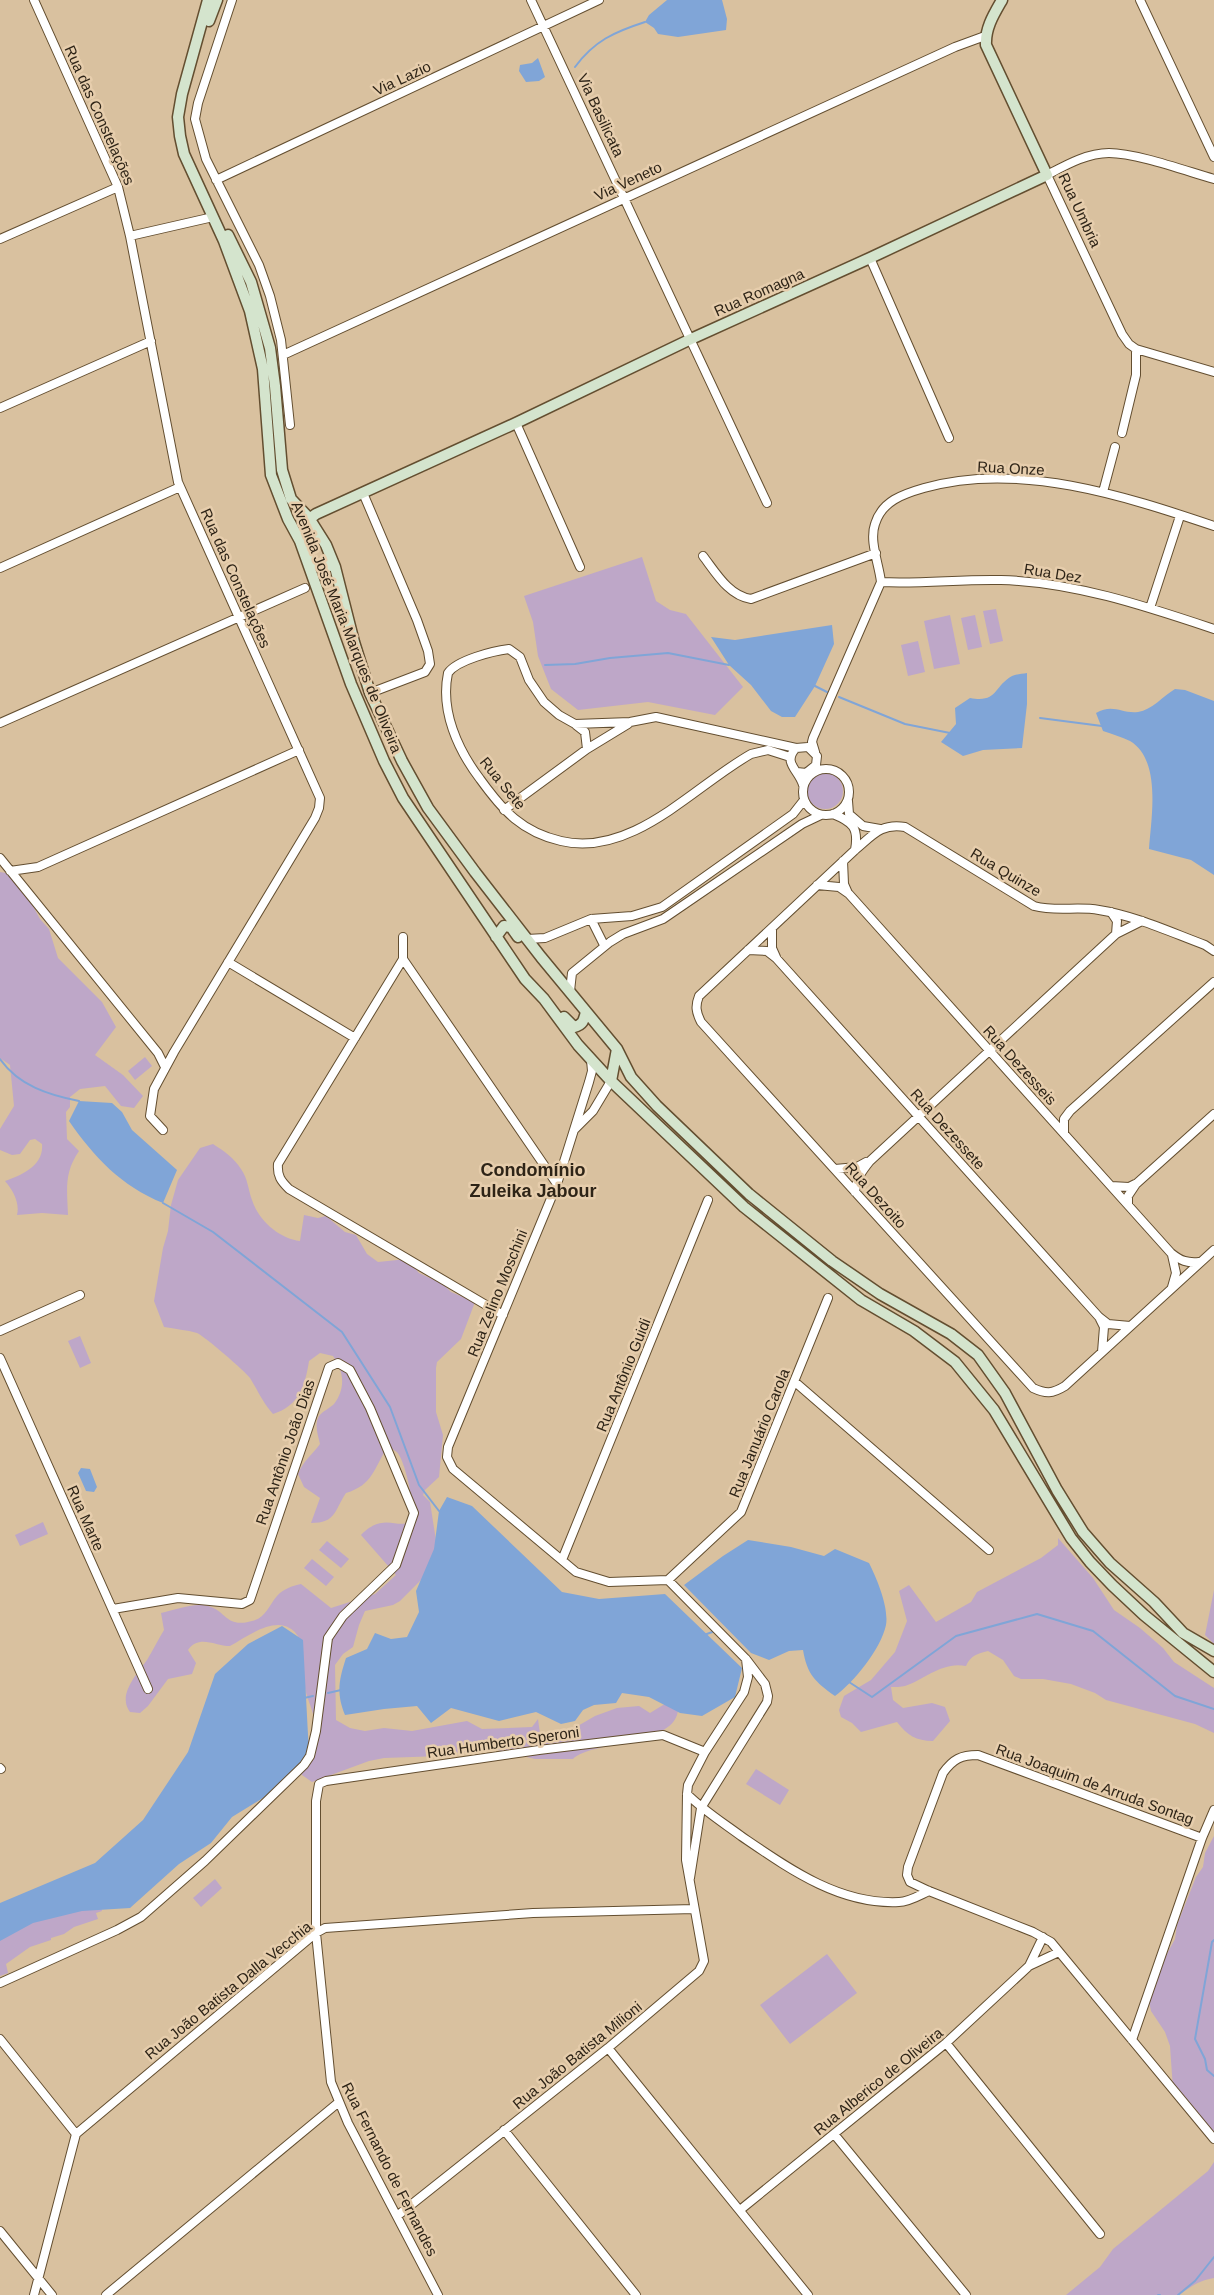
<svg xmlns="http://www.w3.org/2000/svg" width="1214" height="2295" font-family="Arial,sans-serif">
	<rect width="100%" height="100%" fill="#d9c19f"/>
	<path fill="#bea7c8" d="M642,557l14,44 14,9 16,4 57,73 -28,28 -67,-13 -70,8 -27,-21 -13,-33 -5,-34 -9,-26z
		M996,609l7,32 -13,3 -7,-33z
		M950,615l10,49 -26,5 -10,-48z
		M975,615l7,32 -14,3 -7,-32z
		M918,641l7,31 -17,4 -7,-31z
		M807 791a18 18 0 1 1 36 0a18 18 0 1 1-36 0Z
		M0,872l12,2 15,21 13,24 9,10 9,29 44,44 14,25 -21,28 28,20 20,21 -9,12 -13,-2 -16,-20 -25,3 -10,8v10l-4,5 1,27 12,12c-15,22 -12,38 -11,64l-26,-2 -25,2c3,-12 -4,-25 -12,-34 16,-6 39,-15 37,-37l-7,-5 -5,1 -10,14 -8,1 -12,-5v-21l14,-23 -4,-41 -10,-7z
		M145,1057l7,9 -17,14 -7,-9z
		M213,1144c11,7 21,14 28,25 7,10 7,20 11,31 7,21 27,38 48,41l4,-26 14,3 8,-2 19,16 11,3 11,19 11,8 29,-3 12,14 24,11 8,8 24,10 -14,37 -24,23 -1,6v44l7,23 -4,42 -14,13 -2,5 7,7 7,45 -8,25 -29,29 -7,4 -28,6 -6,14 -6,22 -10,7 -8,11 1,55 14,8 15,3 19,-3 28,3 55,-10 15,8 50,-2 6,-8 3,22h7l8,-8 20,-6 19,-11 22,-8 22,-2 11,7 18,-11 10,7c-1,37 -86,31 -105,50h-38l-41,-10 -33,3 -20,4 -57,2 -15,3 -57,21 -10,-7 -10,-17c6,-7 17,-16 21,-25 6,-13 -6,-32 -8,-45 -3,-17 0,-35 -6,-50 -3,-6 -8,-10 -14,-12 -18,-5 -40,12 -55,20 -15,0 -31,-12 -42,4l8,13 -4,11 -24,5 -20,27 -8,7 -10,-1c-13,-17 7,-38 17,-52 6,-10 11,-20 17,-30l-3,-17c14,-3 36,-12 50,-6 16,6 16,21 41,14 14,-3 17,-16 25,-25 6,-7 15,-10 24,-12l30,24 44,-14 21,-19 -35,-40c22,-23 37,-6 47,-13 10,-8 -2,-56 -9,-67 -2,-4 -7,-6 -11,-9 -14,22 -15,39 -42,47 -12,18 -10,30 -35,30l9,-25 -16,-11 -6,-13c5,-13 14,-19 22,-30 -2,-9 -6,-19 -1,-28 4,-5 11,-8 15,-12 12,-16 10,-33 -1,-48l-13,-3 -11,8c-4,25 -10,45 -36,53 -10,-11 -15,-23 -23,-36 -4,-6 -47,-43 -53,-45 -10,-3 -22,-4 -33,-6l-10,-26 9,-53 5,-17 3,-26 7,-25 22,-32z
		M80,1336l11,27 -11,5 -12,-27z
		M43,1522l5,12 -28,12 -5,-11z
		M1058,1538l35,40 21,32 26,18 23,20 11,14 40,26v45l-19,-9 -89,-24 -11,-7 -24,-9 -28,-5h-22l-7,-3 -11,-16 -15,-9c-11,3 -17,4 -22,15 -23,-5 -41,13 -61,20 -4,1 -10,1 -14,1l2,13 10,8 29,-5 13,4 5,14 -17,20c-17,0 -26,-6 -36,-19l-36,10 -9,-9 -11,-6 -2,-7 5,-14 27,-16 24,-28 12,-31 -8,-30 10,-6 27,37 35,-20 6,-10 64,-34 17,-13z
		M327,1541l22,18 -8,9 -22,-18z
		M312,1559l22,18 -8,9 -22,-18z
		M1214,1590v54l-9,-9z
		M756,1769l33,21 -9,15 -34,-21z
		M1214,1836v300l-5,-10 -36,-37 -3,-43 -5,-14 -14,-21 -3,-14 15,-36 12,-22 2,-14 19,-48 7,-10 2,-14z
		M215,1879l7,9 -21,19 -8,-9z
		M99,1899l3,12 -6,2 2,6 -24,8 -10,7 -13,4v2l-21,7 -24,17 2,9 -8,3v-43z
		M827,1954l30,39 -67,51 -30,-39z
		M1214,2162v116c-14,2 -24,9 -35,17h-113l34,-28 13,-18 95,-78z"/>
	<path fill="#80a5d7" d="M667,0h55l5,19 -1,11 -48,7 -20,-3 -4,-6 -9,-6 4,-7z
		M538,58l7,19 -6,4 -13,1 -7,-11 1,-6 12,-2z
		M832,625l2,19 -19,42 -20,31h-13l-11,-6 -20,-26 -22,-20 -18,-28 24,3z
		M1027,673v31l-5,44 -39,2 -20,6 -22,-14 15,-18 -1,-16 15,-10c28,5 23,-11 42,-22 4,-2 10,-2 15,-3z
		M1175,689l10,1 29,11v174l-23,-15 -42,-11c2,-30 13,-89 -19,-108 -8,-4 -18,-7 -27,-10l-7,-18c17,-10 26,1 42,-1 14,-2 25,-16 37,-23z
		M79,1101l33,2 10,9 10,18 45,40 -14,33c-42,-17 -69,-46 -94,-82z
		M81,1468l9,1 7,18 -3,5 -8,-1 -8,-18z
		M447,1497l25,9 90,86 37,7 66,-5 77,74 -7,29 -33,19 -22,-3 -31,-16 -27,-4 -6,10 -22,2 -11,5 -8,11 -14,3 -25,-12 -37,9 -48,-13 -20,15 -14,-17 -33,3 -39,6c-9,-22 -6,-35 1,-57l21,-9 8,-16 16,6 16,-2 12,-25 -3,-21 18,-42 5,-38z
		M748,1540l43,7 33,9 11,-7 34,14c8,16 20,44 17,62 -5,24 -32,57 -51,71 -20,-14 -28,-22 -32,-46l-14,1 -20,9 -18,-7 -67,-68 39,-29z
		M282,1626l21,14 6,114 -36,38 -41,25 -21,26 -32,21 -49,44 -48,3 -49,12 -33,18v-38l95,-40 48,-43 45,-68 27,-78 33,-30z"/>
	<g fill="none" stroke-linecap="round" stroke-linejoin="round">
		<path stroke="#80a5d7" stroke-width="2" d="M575,67c19,-26 39,-35 70,-45
			M545,665l30,-1 35,-6 58,-5 61,12
			M813,685l14,7
			M839,697l66,27 45,9
			M1040,718l62,8
			M0,1059c19,27 49,36 79,42
			M163,1203l50,29 129,100 48,75 29,78 20,26
			M704,1635l11,-4
			M849,1682l23,15 84,-61 81,-22 56,17 82,65 39,13
			M328,1693l13,-3
			M304,1698l9,-2
			M1214,1940l-2,2 -17,97 10,20 2,11 7,6
			M1158,2295h2
			M1178,2295l17,-14 19,-24"/>
		<defs>
			<path id="street" d="M34,0l84,187 12,49 48,246 142,316 -1,10 -4,10 -141,234 -20,37 -4,27 13,14
				M232,0l-34,103 -3,16 11,40 53,106 11,31 11,44 9,85
				M531,0l236,503
				M1140,0l74,157
				M216,180l383,-180
				M130,236l83,-19
				M0,239l118,-52
				M870,258l79,180
				M1136,349l78,23
				M283,355l672,-308 30,-11
				M0,408l151,-67
				M516,423l64,144
				M1122,433l14,-58v-26l-7,-5 -7,-10 -75,-159c19,-10 40,-22 62,-22 27,0 77,18 105,26
				M1103,492l12,-45
				M363,493l54,127 11,31 2,13 -5,8 -55,21
				M703,556c13,17 26,40 48,43l125,-46
				M0,568l180,-81
				M881,582c-2,-18 -12,-41 -6,-58 7,-23 28,-30 49,-36 94,-27 201,8 290,38
				M881,582c40,2 80,-3 120,-2 73,2 144,26 213,49
				M1150,608l30,-92
				M0,723l305,-135
				M576,725l9,7 2,17
				M815,752l-3,-10 1,-4 68,-156
				M790,757l-22,-7 -17,4c-57,32 -119,104 -190,87 -39,-9 -58,-30 -81,-62 -22,-29 -40,-68 -32,-106 9,-13 45,-22 61,-24l11,8 9,23 15,22 15,13 16,9 55,-2 26,-5 140,31
				M803 792a23 23 0 1 1 46 0a23 23 0 1 1-46 0Z
				M797,772l9,1 10,-8 1,-9 -9,-9 -12,1c-14,15 3,22 7,37
				M848,801l1,13 14,12 17,3
				M504,810l83,-61 41,-25
				M833,814c20,8 26,14 22,36
				M0,858l158,195 7,14
				M843,861l1,23 4,9
				M10,871l28,-4 261,-117
				M817,885l22,2 10,7 322,359c10,8 16,10 28,9
				M1111,912l6,9 -1,13
				M591,919l13,26
				M772,928v20l4,9
				M403,937v22l-125,205c-1,12 3,17 11,25l214,126
				M527,939l18,-1 46,-19 41,-3 30,-9 131,-93 11,-14
				M748,950l19,1 9,7 323,359 9,7 22,2
				M1214,951l-9,-6c-35,-13 -69,-29 -106,-35 -22,-4 -42,2 -65,-4l-129,-79c-24,-4 -32,8 -50,23l-156,146c-4,10 -3,16 2,26l332,366c13,6 19,6 32,-2l149,-136
				M403,959l154,225
				M228,962l127,76
				M570,991l2,-18 38,-31 13,-8 40,-15 139,-95 19,-9
				M591,1060l1,11 -3,11 -32,102 -109,263 -1,10 6,12 123,103 33,10 59,-2 73,-68 87,-214
				M574,1130l19,-19 18,-30
				M1064,1133v-14l6,-8 144,-129
				M835,1169l22,-2 9,-5
				M1111,1186l18,1 6,-3
				M855,1192c1,-13 7,-21 15,-31l246,-227 26,-13
				M1128,1205v-9l8,-12 78,-70
				M1172,1255l4,18 -4,14
				M1100,1319l4,8 -2,25
				M0,1331l80,-36
				M0,1358l148,331
				M795,1382l194,168
				M562,1560l146,-360
				M668,1580l78,79 19,25 3,12 -1,6 -66,106 -11,70
				M0,1768l1,1
				M687,1794c16,16 35,28 54,42 47,32 98,69 158,66 10,0 21,-7 30,-11
				M1202,1838l-224,-83c-17,0 -25,4 -35,18l-35,94 -1,8 3,7 19,9 104,41 18,10 163,197
				M1029,1966l14,-29
				M0,1983l117,-53 24,-13 64,-56 99,-96 6,-9 6,-25 12,-93 15,-22 53,-51 18,-52 -44,-105 -20,-38 -12,-7 -9,4 -79,233 -8,4 -64,-6 -65,11
				M0,2039l76,95
				M1132,2040l70,-202 12,-28
				M946,2043l154,191
				M608,2048l200,247
				M504,2130l132,165
				M834,2134l132,161
				M740,2210l206,-167 83,-77 30,-14
				M397,2216l211,-168 91,-77 5,-10 -18,-101 1,-66 1,-9 17,-33 39,-60 4,-15 -2,-18
				M0,2231l52,64
				M34,2295l42,-161 240,-201 9,-5 208,-15 161,-4
				M106,2295l233,-193
				M438,2295l-90,-172 -17,-41 -15,-149v-132l3,-17 7,-3 213,-31 124,-15 42,17"/>
			<path id="secondary" d="M208,0l-26,94 -4,23 2,19 4,18 40,87 26,70 13,58 8,106 17,44 12,22 51,143 33,77 19,37 122,181 19,20 34,46 33,36 133,126 117,93 53,31 41,31 39,48 77,128 19,24 22,23 32,30 70,57
				M209,21l8,-21
				M228,235l23,47 19,66 5,38 7,84 9,29 18,19 17,27 9,22 19,75 16,51 32,68 26,47 47,64 66,85 76,92 14,28 26,29 92,88 83,67 48,33 71,40 27,21 27,38 52,97 26,42 27,31 44,39 29,31 31,18
				M300,541c4,-12 5,-20 16,-27l200,-91 175,-84 179,-81 177,-83 -61,-130c-1,-17 8,-31 16,-45
				M306,557l17,12 8,-4v-7
				M496,937l8,-11 7,1 7,10
				M564,1017l10,10c9,-2 10,-7 12,-15
				M611,1081l6,-32"/>
		</defs>
		<use href="#street" stroke="#634e30" stroke-width="10"/>
		<use href="#secondary" stroke="#634e30" stroke-width="13"/>
		<use href="#street" stroke="#fff" stroke-width="8"/>
		<use href="#secondary" stroke="#d4e4cd" stroke-width="10"/>
	</g>
	<g text-anchor="middle" dominant-baseline="central" stroke-width="5" stroke-linejoin="round" paint-order="stroke">
		<g font-size="15" fill="#2e2417" stroke="#e6cdac">
			<text transform="translate(402 78) rotate(-25)">Via Lazio</text>
			<text transform="translate(100 115) rotate(66)">Rua das Constelações</text>
			<text transform="translate(601 115) rotate(65)">Via Basilicata</text>
			<text transform="translate(628 181) rotate(-25)">Via Veneto</text>
			<text transform="translate(1080 210) rotate(65)">Rua Umbria</text>
			<text transform="translate(759 292) rotate(-24)">Rua Romagna</text>
			<text transform="translate(1011 468) rotate(3)">Rua Onze</text>
			<text transform="translate(1053 573) rotate(9)">Rua Dez</text>
			<text transform="translate(236 578) rotate(66)">Rua das Constelações</text>
			<text transform="translate(347 627) rotate(68)">Avenida José Maria Marques de Oliveira</text>
			<text transform="translate(503 783) rotate(51)">Rua Sete</text>
			<text transform="translate(1006 872) rotate(31)">Rua Quinze</text>
			<text transform="translate(1020 1065) rotate(48)">Rua Dezesseis</text>
			<text transform="translate(948 1129) rotate(48)">Rua Dezessete</text>
			<text transform="translate(876 1195) rotate(48)">Rua Dezoito</text>
			<text transform="translate(497 1293) rotate(-68)">Rua Zelino Moschini</text>
			<text transform="translate(623 1375) rotate(-68)">Rua Antônio Guidi</text>
			<text transform="translate(759 1433) rotate(-68)">Rua Januário Carola</text>
			<text transform="translate(285 1452) rotate(-71)">Rua Antônio João Dias</text>
			<text transform="translate(86 1518) rotate(66)">Rua Marte</text>
			<text transform="translate(503 1742) rotate(-8)">Rua Humberto Speroni</text>
			<text transform="translate(1095 1784) rotate(20)">Rua Joaquim de Arruda Sontag</text>
			<text transform="translate(228 1990) rotate(-39)">Rua João Batista Dalla Vecchia</text>
			<text transform="translate(577 2055) rotate(-39)">Rua João Batista Milioni</text>
			<text transform="translate(878 2081) rotate(-39)">Rua Alberico de Oliveira</text>
			<text transform="translate(390 2169) rotate(63)">Rua Fernando de Fernandes</text>
		</g>
		<g font-size="18" font-weight="bold" fill="#2e2417" stroke="#e6cdac">
			<text x="533" y="1170">Condomínio<tspan x="533" dy="21">Zuleika Jabour</tspan></text>
		</g>
	</g>
</svg>
